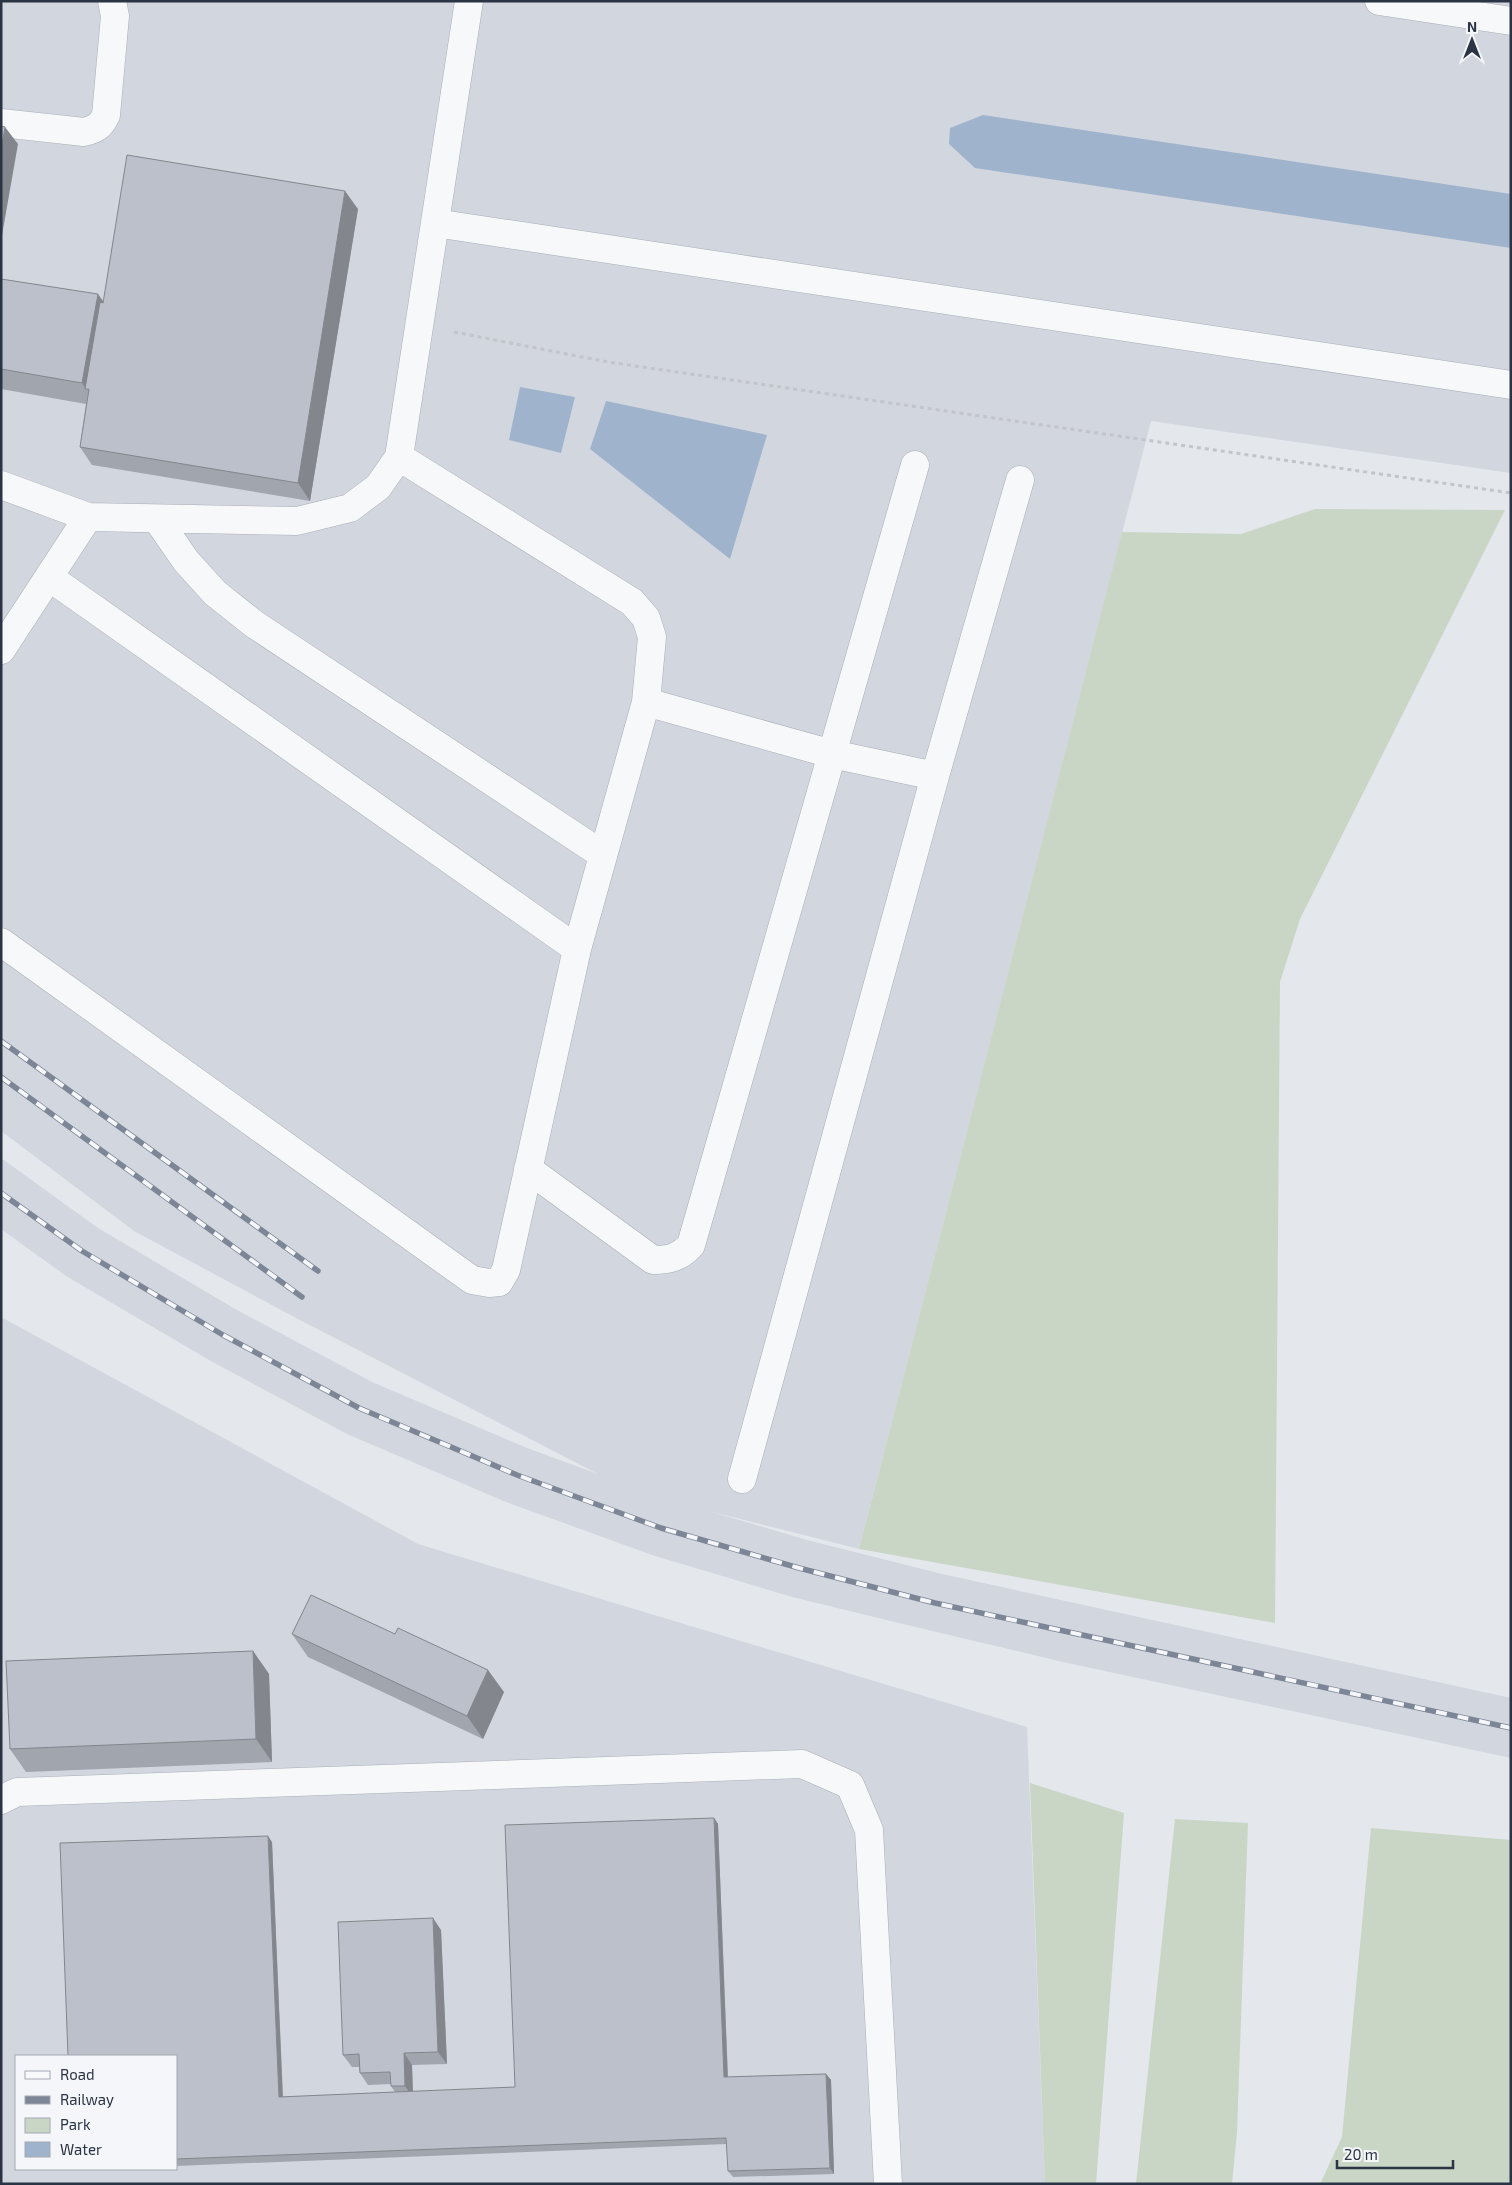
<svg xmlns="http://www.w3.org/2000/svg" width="1512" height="2185" font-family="'Exo 2',sans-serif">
	<rect width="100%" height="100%" fill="#e4e7ec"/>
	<path fill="#d2d6de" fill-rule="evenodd" d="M1,1h1510v472l-360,-52 -292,1128 -150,-38 98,29 135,34 569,124v60l-448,-96 -135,-32 -136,-33 -140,-42 -146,-53 -159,-68 -138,-74 -143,-84 -65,-47v-71l97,70 139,82 135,72 155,66 71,26 -300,-155 -164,-88 -133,-100z
		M1,1317l417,227 609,183 18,457h-1044zM16,2056h160v113h-160z"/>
	<path fill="#c9d6c5" d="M1315,509l190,1 -205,409 -20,63 -5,641 -416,-74 263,-1017 119,2z
		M1030,1783l94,30 -28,371h-51z
		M1175,1819l73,4 -11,309 -5,52h-96z
		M1371,1828l140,12v344h-191l22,-47z"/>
	<path fill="#9fb4cc" d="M983,115l528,79v54l-536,-80 -26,-24 1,-16z
		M520,387l55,10 -14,56 -52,-13z
		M606,401l161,34 -37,124 -140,-110z"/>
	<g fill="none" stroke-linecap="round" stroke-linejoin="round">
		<defs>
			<path id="minor" d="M1379,1l132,20
				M1,123l83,9c12,-3 17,-6 22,-17l9,-99 -3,-15
				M435,223l1076,162
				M1,485l87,32 209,4 53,-13 28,-21 21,-30 70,-456
				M157,519l29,42 29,32 39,31 349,231
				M49,577l528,372
				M1,650l87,-133
				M646,702l186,52 103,22
				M1,942l471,338 17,3 10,-1 7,-12 71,-321 69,-247 6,-65 -6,-19 -14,-16 -233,-145
				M528,1169l125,91c17,0 27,-3 38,-15l224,-780
				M742,1479l193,-703 85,-296
				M1,1800l16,-8 785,-28 48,21 19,45 19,354"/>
		</defs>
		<use href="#minor" stroke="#a9aeb7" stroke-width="29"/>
		<path stroke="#c2c5cb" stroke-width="3" stroke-dasharray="4 4" stroke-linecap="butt" d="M454,332l154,30 903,131"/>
		<use href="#minor" stroke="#f7f8fa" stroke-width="28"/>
		<defs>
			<path id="rail" d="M1,1041l317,230
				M1,1077l301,220
				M1,1193l81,58 141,84 136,73 158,67 144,53 138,40 136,35 576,125"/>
		</defs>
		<use href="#rail" stroke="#7d8696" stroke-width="5.5"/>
		<use href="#rail" stroke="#f4f6f9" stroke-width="4" stroke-dasharray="11" stroke-linecap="butt"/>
	</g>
	<path fill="#a1a5ae" d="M358,209l-48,292 -218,-36 -12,-18 6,-43 -85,-15v-110l102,23z
		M292,1634l212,58 -21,47 -175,-82z
		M253,1651l16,23 3,88 -246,10 -16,-23z
		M714,1818l4,6 10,253 98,-3 5,6 3,94 -101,3 -5,-6 -1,-27 -551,22v-110l96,-214 11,255 112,-5 -4,-6v-2l-23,1 -8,-12 -1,-6h-7l-9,-12 98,-125 6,134 -35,1 1,27 102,-5z
		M76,2169h22l-22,1z"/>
	<path fill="#83868d" d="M5,127l13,17 -17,97v-90z
		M345,191l13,18 -48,292 -12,-18z
		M98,294l16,23 -25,72h-3l-4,-6z
		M253,1651l16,23 3,88 -16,-23z
		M488,1670l16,22 -21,47 -16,-23z
		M714,1818l4,6 10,260 -4,-7z
		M268,1836l4,6 11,261 -4,-6z
		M433,1918l8,12 6,134 -9,-12z
		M404,2053l8,12 1,33 -8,-12z
		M826,2074l5,6 3,94 -4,-6z"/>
	<path fill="#bbc0ca" stroke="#83868d" d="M1,126l4,1 -4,24z
		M127,155l218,36 -47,292 -218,-36 9,-58h-4l15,-87 3,1z
		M1,279l97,15 -16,89 -81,-14z
		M311,1595l84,39 3,-6 90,42 -21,46 -175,-82z
		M253,1651l3,88 -246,10 -4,-88z
		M714,1818l10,259 102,-3 4,94 -102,3 -2,-33 -550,21v-103h-108l-8,-213 208,-7 11,261 116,-5 120,-5 -10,-262z
		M433,1918l5,134 -34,1 1,33h-14l-1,-14 -30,1 -1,-19 -16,1 -5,-133z"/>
	<rect width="1512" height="2185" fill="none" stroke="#2b3445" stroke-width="5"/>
	<rect x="15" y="2055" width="162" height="115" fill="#f4f6f9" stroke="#a4a8b1"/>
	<rect x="25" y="2071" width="25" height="8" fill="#f7f8fa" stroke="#a4a8b1"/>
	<text x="60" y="2080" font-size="15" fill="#2b3445">Road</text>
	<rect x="25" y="2096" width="25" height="8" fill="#7d8696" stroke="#a4a8b1"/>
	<text x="60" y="2105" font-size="15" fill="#2b3445">Railway</text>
	<rect x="25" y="2118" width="25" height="15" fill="#c9d6c5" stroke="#a4a8b1"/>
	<text x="60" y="2130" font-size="15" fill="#2b3445">Park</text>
	<rect x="25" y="2142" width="25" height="15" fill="#9fb4cc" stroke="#a4a8b1"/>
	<text x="60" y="2155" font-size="15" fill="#2b3445">Water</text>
	<g transform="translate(1472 40)" stroke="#f4f6f9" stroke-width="4" paint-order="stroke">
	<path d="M0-4L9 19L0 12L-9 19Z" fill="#2b3445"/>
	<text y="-8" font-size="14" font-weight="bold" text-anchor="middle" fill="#2b3445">N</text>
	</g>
	<path d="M1337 2160v8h116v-8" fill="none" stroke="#2b3445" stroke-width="2.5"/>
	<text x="1344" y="2160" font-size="15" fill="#2b3445" stroke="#f4f6f9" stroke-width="4" paint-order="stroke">20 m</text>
</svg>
